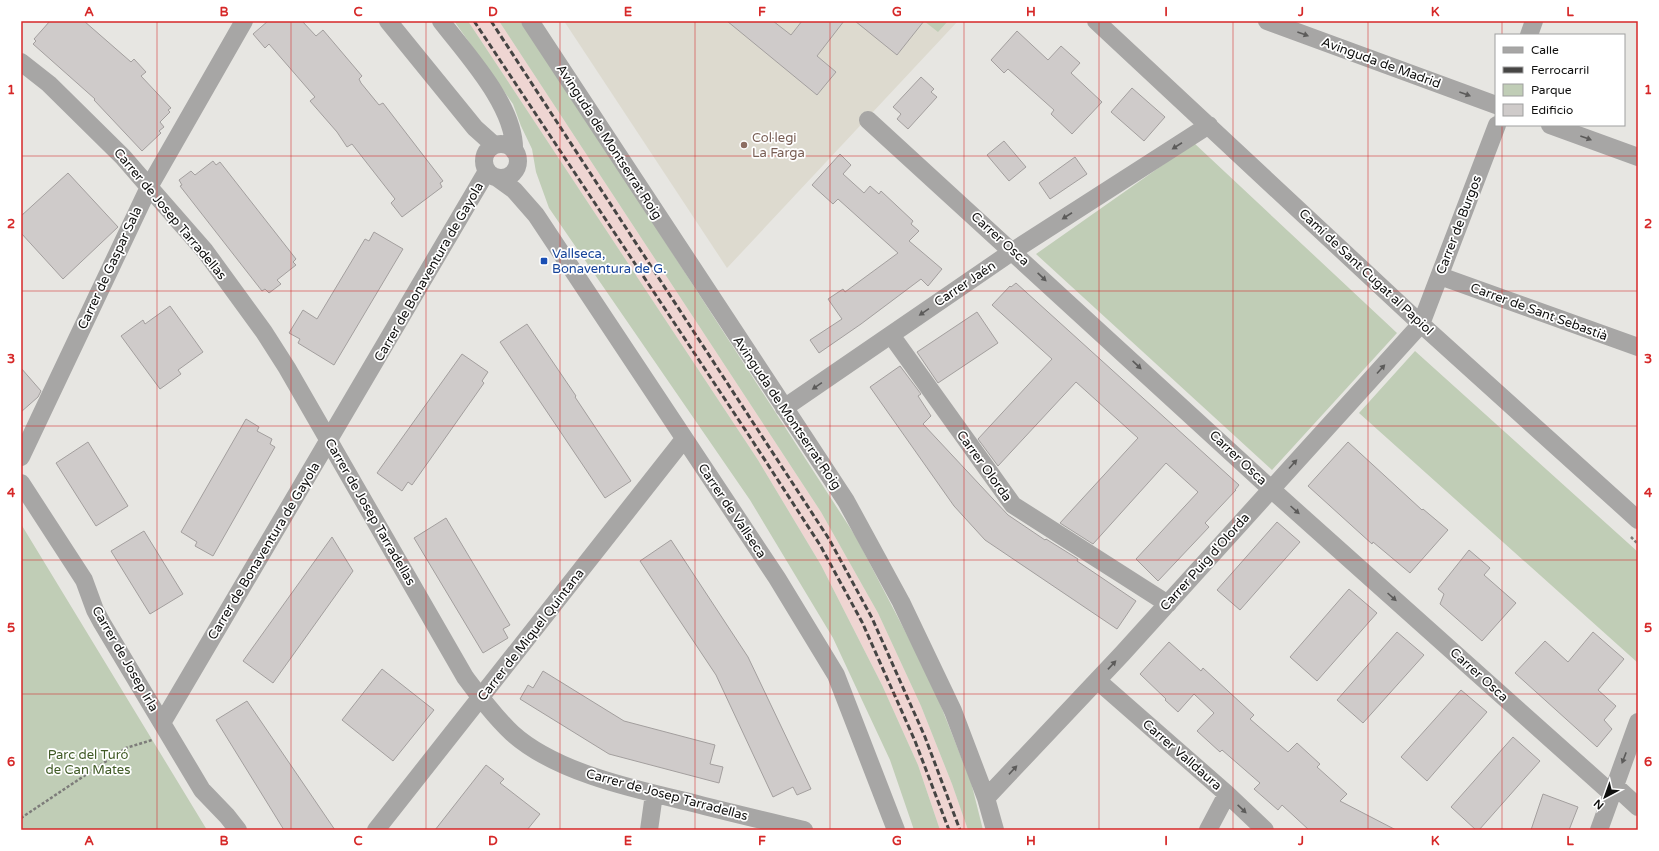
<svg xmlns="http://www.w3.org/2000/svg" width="1659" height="851" font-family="'Varela Round',sans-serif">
	<rect width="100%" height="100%" fill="#e7e6e2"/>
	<path fill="#efd5d2" d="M468,21h31l322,491 57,101 43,93 31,78 16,46h-28l-22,-65 -36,-80 -61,-120 -63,-105z"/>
	<path fill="#dddacf" d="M564,21h394l-231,247z"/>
	<path fill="#c0cdb6" d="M454,21h14l290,439 63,105 61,120 36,80 22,65h-26l-24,-70 -57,-122 -83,-138 -201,-292 -13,-36 -4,-23 -11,-23 -8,-22z
		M499,21h21l122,185 214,331 75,144 40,101 12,48h-15l-16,-46 -31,-78 -43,-93 -57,-101z
		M924,21h24l-10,11z
		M1194,143l203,190 -125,137 -236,-216z
		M1415,351l223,201v111l-279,-250z
		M21,524l186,306h-186z"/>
	<path fill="#cfcbca" stroke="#a39f9e" d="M50,21h34l47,41 3,-3 12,13 -5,4 30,32 -3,2 2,2 -10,10 4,5 -5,4 2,2 -19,18 -48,-51 1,-1 -62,-55 3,-3 -2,-2z
		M268,21h34l14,15 7,-6 39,46 -3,3 2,4 18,22 4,-2 60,78 -3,2 2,4 -40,30 -11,-14 4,-4 -43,-55 -5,3 -10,-15 -27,-31 5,-4 -46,-53 -4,4 -12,-14z
		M727,21h46l18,14 11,-14h42l-27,35 19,16 -19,23z
		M855,21h69l-27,34z
		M1017,31l31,29 13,-14 19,17 -9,10 31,29 -30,32 -21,-20 3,-4 -46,-41 -4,4 -13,-13z
		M921,77l13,12 -3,3 6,5 -29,32 -11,-10 4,-5 -8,-7z
		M1132,88l33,29 -21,24 -33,-29z
		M1004,141l22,26 -17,14 -22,-26z
		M840,154l11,11 -8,9 21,19 6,-7 9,8 2,-3 32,30 -2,3 8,7 -10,10 33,28 -14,17 -7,-7 -60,45 -42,29 -9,-13 32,-21 -14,-20 15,-10 2,3 53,-39 -60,-54 -5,5 -21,-19z
		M1075,157l12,17 -37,25 -11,-16z
		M213,161l3,4 4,-3 76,97 -3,3 3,3 -19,15 4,4 -12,9 -4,-4 -3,2 -82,-105 2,-1 -3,-5 12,-9 4,4z
		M68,173l50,54 -55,52 -42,-46v-17z
		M374,232l29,17 -69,116 -36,-22 2,-4 -11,-6 14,-23 14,9 48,-80 4,2z
		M1016,283l223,202 -4,5h1l-31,33 4,4 -51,54 -22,-22 62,-67 -32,-29 -73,81 -33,-21 78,-85 -62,-56 -78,84 -20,-27 74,-80 -60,-54 18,-19 1,1z
		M170,306l33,46 -25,18 3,4 -21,15 -39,-53 22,-16 2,4z
		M977,312l21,31 -60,40 -21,-31z
		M527,324l49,72 -1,1 56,84 -26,17 -105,-156z
		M462,354l26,18 -6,9 2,2 -72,102 -4,-3 -6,9 -25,-18z
		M900,366l21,28 -3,2 13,20 -8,8 85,91 37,25 1,-1 32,20 -1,2 59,40 -19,28 -132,-89 -31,-34 -84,-119z
		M21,368l20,23 -3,6 -17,15z
		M246,419l13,8 -2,4 15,8 -2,5 5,3 -62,109 -18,-10 2,-4 -16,-10z
		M88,442l40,64 -32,20 -40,-63z
		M1348,442l74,68 1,-1 25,21 -38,43 -37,-31 -1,2 -64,-58z
		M446,518l64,107 -7,4 5,9 -25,15 -69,-115z
		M1277,522l23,20 -60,68 -23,-20z
		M144,531l39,63 -33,20 -39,-63z
		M332,537l21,34 -80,112 -30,-22z
		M671,540l77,117 63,132 -14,6 -4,-8 -20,10 -57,-122 -76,-114z
		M1469,550l21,18 -6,7 32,28 -34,38 -42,-37 4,-10 -6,-5z
		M1349,589l28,24 -60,68 -27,-24z
		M1397,632l27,23 -61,68 -26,-23z
		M1593,632l31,27 -26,31 18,16 -12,14 8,9 -15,18 -82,-74 30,-32 23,21z
		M1169,642l32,29 2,-3 51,47 -4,4 38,33 9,-9 23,21 -3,3 30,27 -7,7 56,29h-87l-27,-25 -4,5 -24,-21 6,-6 -38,-33 -2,2 -23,-21 17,-18 -20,-19 -16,18 -13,-12 1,-1 -26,-25z
		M382,669l52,41 -41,51 -51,-41z
		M543,671l81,50 91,24 -5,19 13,3 -4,16 -110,-29 -89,-55 8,-14 5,3z
		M1461,690l26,22 -60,69 -26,-24z
		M247,701l88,129h-51l-68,-110z
		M1513,737l27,24 -61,69h-3l-25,-23z
		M486,765l18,14 -4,4 40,31 -13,16h-92z
		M1543,794l35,13 -9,23h-38z"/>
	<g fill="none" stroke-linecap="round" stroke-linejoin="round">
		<path stroke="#7d7c7a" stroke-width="2.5" stroke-dasharray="3 2" stroke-linecap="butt" d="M1631,537l7,7
			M21,818l105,-70 26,-8"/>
		<path stroke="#a7a6a5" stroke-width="18" d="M388,21l87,107 19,17
			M441,21c26,34 75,86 73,130
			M530,21l316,480 55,101 52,109 33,87 9,32
			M1096,21l325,303 217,196
			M1267,21l229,84
			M1529,35l5,-14
			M21,62l28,22 74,73 26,30 56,64 59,81 23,36 178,309c15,20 29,39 47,56 43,39 121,56 177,69 38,10 77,19 115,28
			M868,120l403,369 340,304
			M1550,125l88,32
			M484 161a17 17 0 1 1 34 0a17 17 0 1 1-34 0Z
			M496,177l18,13 22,25 241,363 59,97 60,155
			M1440,276l198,71
			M891,335l122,170 155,99
			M784,408l229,-157 196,-126
			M21,457l128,-270 95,-166
			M21,483l63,97 11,30 7,13 100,167 25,26 11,14
			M1098,681l129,113 38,36
			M162,723l325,-552
			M1614,785l24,22
			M986,798l136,-144 299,-330 76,-199
			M376,830l308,-391
			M649,830l5,-36
			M1208,830l19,-36
			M1599,830l39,-108"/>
		<path stroke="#464544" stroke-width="3" stroke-dasharray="6 3" stroke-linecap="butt" d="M474,21l274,413 72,111 42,77 53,119 34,89
			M491,21l338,518 43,79 53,119 35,93"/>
	</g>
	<defs><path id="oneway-solid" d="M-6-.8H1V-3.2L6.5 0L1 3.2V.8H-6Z"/></defs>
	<g fill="#5c5b5a">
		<use href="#oneway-solid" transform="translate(1303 34) rotate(20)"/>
		<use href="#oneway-solid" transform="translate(1465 94) rotate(20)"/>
		<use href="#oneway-solid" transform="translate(1586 138) rotate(20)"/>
		<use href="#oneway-solid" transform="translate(1177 146) rotate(147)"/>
		<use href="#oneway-solid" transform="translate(1067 216) rotate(147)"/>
		<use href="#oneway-solid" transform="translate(1042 277) rotate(43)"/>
		<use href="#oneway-solid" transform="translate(924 312) rotate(146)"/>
		<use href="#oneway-solid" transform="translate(1137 365) rotate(43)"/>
		<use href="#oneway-solid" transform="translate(1381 369) rotate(-48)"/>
		<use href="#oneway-solid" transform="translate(817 386) rotate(145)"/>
		<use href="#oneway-solid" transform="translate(1293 464) rotate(-48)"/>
		<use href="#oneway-solid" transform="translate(1295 510) rotate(42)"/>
		<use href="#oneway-solid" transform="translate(1392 597) rotate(42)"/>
		<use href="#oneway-solid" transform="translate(1112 665) rotate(-47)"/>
		<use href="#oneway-solid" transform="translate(1624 758) rotate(111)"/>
		<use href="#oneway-solid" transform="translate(1013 770) rotate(-47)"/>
		<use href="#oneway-solid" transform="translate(1242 809) rotate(43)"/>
	</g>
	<path fill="none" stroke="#d62828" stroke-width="1" stroke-opacity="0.55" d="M157,21v809M291,21v809M426,21v809M560,21v809M695,21v809M830,21v809M964,21v809M1099,21v809M1233,21v809M1368,21v809M1502,21v14M1502,125v705M21,156h1617M21,291h1617M21,426h1617M21,560h1617M21,694h1617"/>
	<circle fill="#8d6e63" stroke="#fff" stroke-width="1.5" cx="744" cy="145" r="4"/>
	<rect fill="#1a4fb4" stroke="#fff" stroke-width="1.5" x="540" y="257" width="8" height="8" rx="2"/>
	<g text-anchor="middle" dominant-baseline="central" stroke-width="3.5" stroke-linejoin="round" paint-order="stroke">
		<g font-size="13" fill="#10100f" stroke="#fff">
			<text transform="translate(1381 63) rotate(20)">Avinguda de Madrid</text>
			<text transform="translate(609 142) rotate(57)">Avinguda de Montserrat Roig</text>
			<text transform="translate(170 214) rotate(50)">Carrer de Josep Tarradellas</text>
			<text transform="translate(1459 225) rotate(-69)">Carrer de Burgos</text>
			<text transform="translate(1000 239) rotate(42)">Carrer Osca</text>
			<text transform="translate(110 268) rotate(-65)">Carrer de Gaspar Sala</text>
			<text transform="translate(429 272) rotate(-60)">Carrer de Bonaventura de Gayola</text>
			<text transform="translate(1366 272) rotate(43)">Camí de Sant Cugat al Papiol</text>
			<text transform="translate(965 284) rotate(-34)">Carrer Jaén</text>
			<text transform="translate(1539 312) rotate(20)">Carrer de Sant Sebastià</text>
			<text transform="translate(787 413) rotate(56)">Avinguda de Montserrat Roig</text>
			<text transform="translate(1238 458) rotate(43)">Carrer Osca</text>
			<text transform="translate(984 466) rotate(54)">Carrer Olorda</text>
			<text transform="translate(732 511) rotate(56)">Carrer de Vallseca</text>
			<text transform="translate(370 512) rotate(60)">Carrer de Josep Tarradellas</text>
			<text transform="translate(264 551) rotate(-59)">Carrer de Bonaventura de Gayola</text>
			<text transform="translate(1205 562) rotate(-48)">Carrer Puig d'Olorda</text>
			<text transform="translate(531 635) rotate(-52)">Carrer de Miquel Quintana</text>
			<text transform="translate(125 659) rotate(60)">Carrer de Josep Irla</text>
			<text transform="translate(1479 675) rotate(42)">Carrer Osca</text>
			<text transform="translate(1182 755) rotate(41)">Carrer Valldaura</text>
			<text transform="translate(667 795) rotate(15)">Carrer de Josep Tarradellas</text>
		</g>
		<g font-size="13" fill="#785e54" stroke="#fff" text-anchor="start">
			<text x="752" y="138">Col·legi<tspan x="752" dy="15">La Farga</tspan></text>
		</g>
		<g font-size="13" fill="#164399" stroke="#fff" text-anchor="start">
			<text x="552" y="254">Vallseca,<tspan x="552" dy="15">Bonaventura de G.</tspan></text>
		</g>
		<g font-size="13" fill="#405a26" stroke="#fff">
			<text x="88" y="755">Parc del Turó<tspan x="88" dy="15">de Can Mates</tspan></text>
		</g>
	</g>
	<rect width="1659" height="851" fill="none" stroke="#ffffff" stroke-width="44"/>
	<rect x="1495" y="34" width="130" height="92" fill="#ffffff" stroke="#9f9f9f"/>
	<rect x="1503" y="47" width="20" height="6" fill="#a7a6a5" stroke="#9f9f9f"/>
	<text x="1531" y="54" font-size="12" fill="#10100f">Calle</text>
	<rect x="1503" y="67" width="20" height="6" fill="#464544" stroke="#9f9f9f"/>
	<text x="1531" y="74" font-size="12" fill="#10100f">Ferrocarril</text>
	<rect x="1503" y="84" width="20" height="12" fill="#c0cdb6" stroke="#9f9f9f"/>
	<text x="1531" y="94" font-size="12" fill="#10100f">Parque</text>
	<rect x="1503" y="104" width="20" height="12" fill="#cfcbca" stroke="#9f9f9f"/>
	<text x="1531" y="114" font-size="12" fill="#10100f">Edificio</text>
	<g transform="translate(1605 797) rotate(221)" stroke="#ffffff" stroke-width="3" paint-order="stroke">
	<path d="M0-3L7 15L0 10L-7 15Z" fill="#10100f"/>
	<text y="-6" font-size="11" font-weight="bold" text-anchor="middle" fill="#10100f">N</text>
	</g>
	<rect x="22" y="22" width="1615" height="807" fill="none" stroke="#d62828" stroke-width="1.5"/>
	<g font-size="13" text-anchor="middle" font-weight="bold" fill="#d62828">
		<text x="89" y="16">A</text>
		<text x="224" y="16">B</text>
		<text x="358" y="16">C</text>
		<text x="493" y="16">D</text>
		<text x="628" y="16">E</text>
		<text x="762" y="16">F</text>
		<text x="897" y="16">G</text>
		<text x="1031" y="16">H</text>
		<text x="1166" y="16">I</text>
		<text x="1301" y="16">J</text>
		<text x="1435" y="16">K</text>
		<text x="1570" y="16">L</text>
		<text x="11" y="94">1</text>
		<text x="1648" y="94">1</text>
		<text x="11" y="228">2</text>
		<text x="1648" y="228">2</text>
		<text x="11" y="363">3</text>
		<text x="1648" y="363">3</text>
		<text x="11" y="497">4</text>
		<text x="1648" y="497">4</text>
		<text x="11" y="632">5</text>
		<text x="1648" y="632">5</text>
		<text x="11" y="766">6</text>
		<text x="1648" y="766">6</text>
		<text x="89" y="845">A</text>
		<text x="224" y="845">B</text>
		<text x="358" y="845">C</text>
		<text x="493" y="845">D</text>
		<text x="628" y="845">E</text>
		<text x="762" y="845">F</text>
		<text x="897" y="845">G</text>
		<text x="1031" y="845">H</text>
		<text x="1166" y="845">I</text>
		<text x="1301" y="845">J</text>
		<text x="1435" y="845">K</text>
		<text x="1570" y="845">L</text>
	</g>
</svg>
